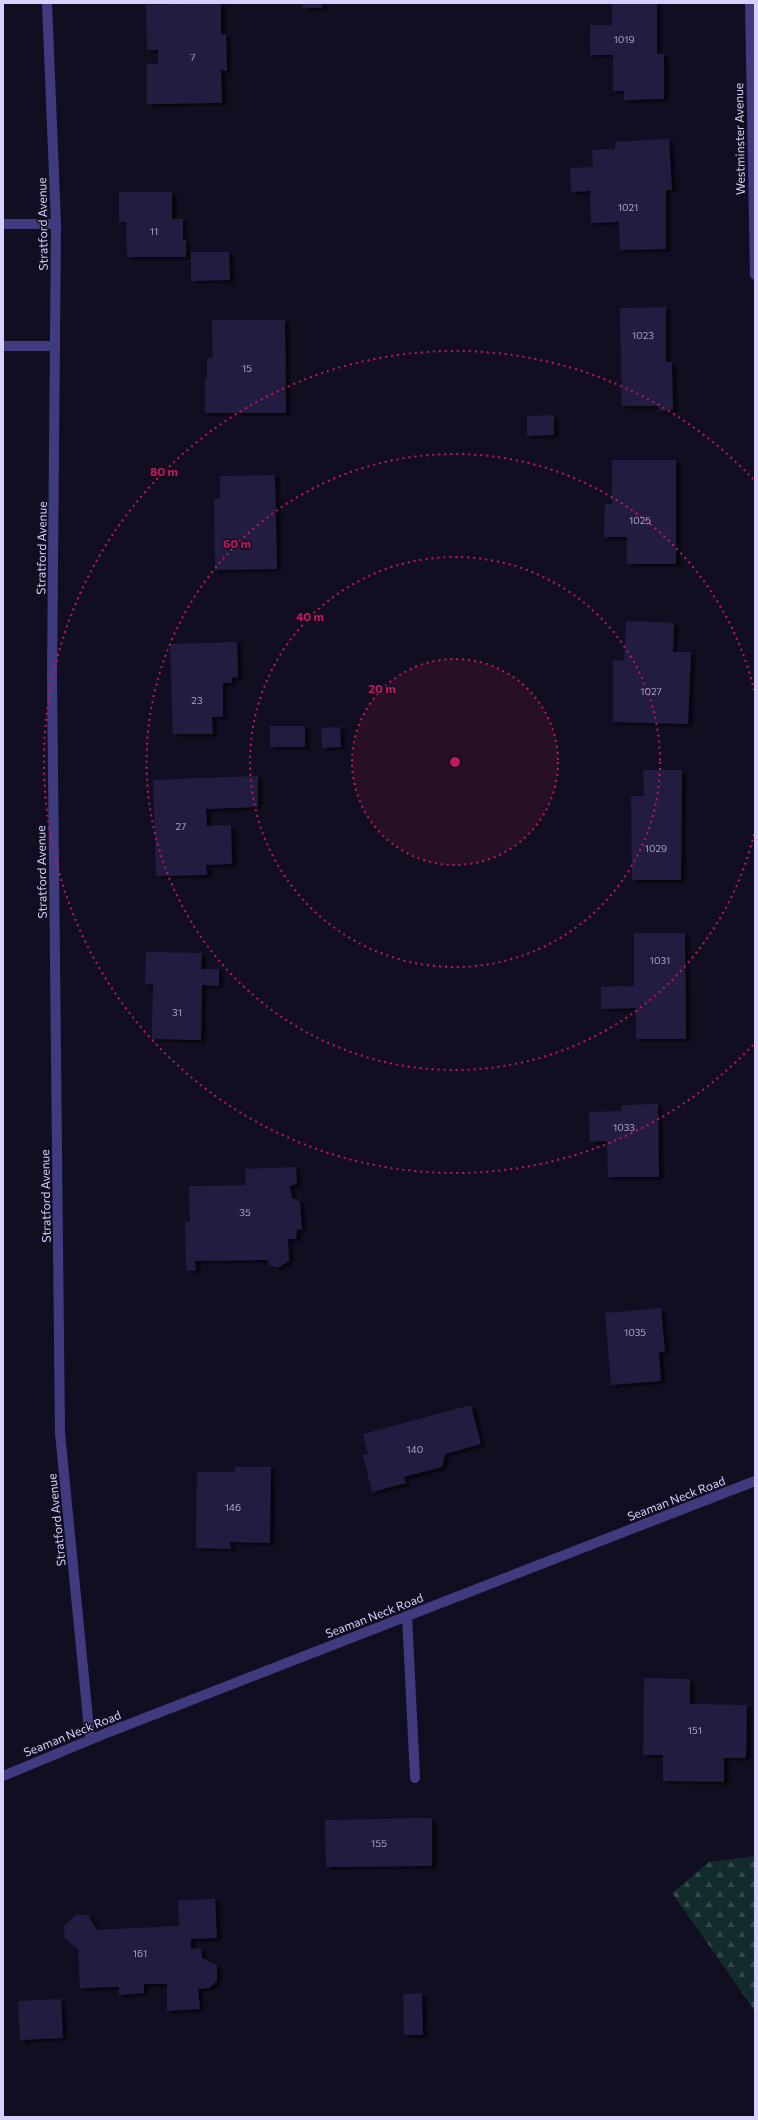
<svg xmlns="http://www.w3.org/2000/svg" width="758" height="2120" font-family="Commissioner,sans-serif">
	<defs>
		<pattern id="forest-firs" width="22" height="20" patternUnits="userSpaceOnUse"><rect width="22" height="20" fill="#122b2b"/><path d="M5 1l3.5 6h-7zM16 11l3.5 6h-7z" fill="#34494b"/></pattern>
		<filter id="shadow"><feDropShadow dx="4.5" dy="2.5" stdDeviation="1" flood-color="#0009"/></filter>
	</defs>
	<rect width="100%" height="100%" fill="#120e21"/>
	<path fill="url(#forest-firs)" d="M755,1856v155l-83,-118 37,-31z"/>
	<path fill="#241b41" filter="url(#shadow)" d="M221,3v31h5l1,37 -6,-1 1,33 -75,1v-40h11v-14h-11l-1,-45z
		M303,3h19v5h-20z
		M612,3h45v51h7v45l-40,1v-9h-11v-36h-23v-30h22z
		M669,139l3,51h-6v59l-46,1 -1,-28 -28,1 -1,-32 -19,1 -1,-24 23,-1 -1,-17 23,-1v-7z
		M119,192h53v27h11v22l3,-2v18h-59l-1,-35h-7z
		M191,252h38l1,28 -39,1z
		M666,307v55h6l1,48 -14,1v-5h-37l-2,-98z
		M212,320h73l1,93h-81v-34h2v-21h6z
		M554,415v20l-27,1v-20z
		M612,460h64v104h-49v-27h-23l1,-33h7z
		M275,475l2,94 -62,1 -1,-71h6v-23z
		M626,621l48,2 -1,29h18l-3,72 -75,-2v-62l11,1z
		M237,642l1,35 -6,1v5h-9v34h-11l1,17h-40l-3,-90z
		M270,726h35v21h-35z
		M340,727l1,20 -19,1 -1,-20z
		M643,770h39l-1,110h-49l-1,-84h13z
		M258,776v31l-52,2 1,17 24,-1 1,39 -26,1 1,10 -51,1 -3,-96z
		M634,933h51l1,106h-50v-31l-35,1v-22l33,-1z
		M146,952l56,1 -1,16h18v17l-17,-1 -1,55 -49,-1 1,-55h-8z
		M658,1104l1,73h-51l-1,-36 -17,1 -1,-30 33,-1v-6z
		M296,1167l1,17 -7,2 2,12 8,4 2,28 -5,-1 -1,10h-8l1,22 -11,7 -9,-3 -1,-5 -73,1 1,10 -10,-1 -1,-48h5l-1,-36 57,-1 -1,-16z
		M661,1308l4,44h-6l2,29 -50,4 -6,-72z
		M471,1405l10,39 -36,10 -3,13 -38,10 2,6 -34,9 -9,-37 5,-1 -5,-20z
		M235,1467h36l-1,76 -40,-1 1,7 -35,-1 1,-76h38z
		M644,1678l46,1v25l57,1 -1,53h-22v24l-61,-1v-26h-20z
		M432,1818v48l-106,1 -1,-47z
		M215,1899l2,39 -26,1v10l10,-1 1,10 15,7v16l-8,7 -11,1 2,20 -33,2v-27h-23v9l-25,2v-8l-39,1 -2,-39 -13,-10 -1,-13 12,-11h12l9,15 82,-4 -1,-26z
		M422,1993l1,42h-19l-1,-41z
		M61,1999l2,39 -43,2 -2,-39z"/>
	<g fill="none" stroke-linecap="round" stroke-linejoin="round">
		<path stroke="#3f3b7e" stroke-width="10" d="M3,224h53
			M3,346h52
			M407,1616l8,162"/>
		<path stroke="#3f3b7e" stroke-width="10" d="M47,3l9,221 -4,454 8,755 30,306
			M750,3l5,272
			M3,1776l106,-44 646,-251"/>
	</g>
	<circle cx="455" cy="762" r="103" fill="#c2185b" fill-opacity=".12"/>
	<g fill="none" stroke="#c2185b" stroke-width="2" stroke-dasharray="2 4">
		<circle cx="455" cy="762" r="103"/>
		<circle cx="455" cy="762" r="205"/>
		<path d="M754 834A308 308 0 1 1 754 690"/>
		<path d="M753 1045A411 411 0 1 1 753 479"/>
	</g>
	<g text-anchor="middle" dominant-baseline="central" stroke-width="3" stroke-linejoin="round" paint-order="stroke">
		<g font-size="10" fill="#aaa3ce">
			<text x="624" y="39">1019</text>
			<text x="193" y="57">7</text>
			<text x="628" y="207">1021</text>
			<text x="154" y="231">11</text>
			<text x="643" y="335">1023</text>
			<text x="247" y="368">15</text>
			<text x="640" y="520">1025</text>
			<text x="651" y="691">1027</text>
			<text x="197" y="700">23</text>
			<text x="181" y="826">27</text>
			<text x="656" y="848">1029</text>
			<text x="660" y="960">1031</text>
			<text x="177" y="1012">31</text>
			<text x="624" y="1127">1033</text>
			<text x="245" y="1212">35</text>
			<text x="635" y="1332">1035</text>
			<text x="415" y="1449">140</text>
			<text x="233" y="1507">146</text>
			<text x="695" y="1730">151</text>
			<text x="379" y="1843">155</text>
			<text x="140" y="1953">161</text>
		</g>
		<g font-size="12" fill="#d7d0fd" stroke="#120e21">
			<text transform="translate(739 139) rotate(-91)">Westminster Avenue</text>
			<text transform="translate(42 224) rotate(-91)">Stratford Avenue</text>
			<text transform="translate(41 548) rotate(-89)">Stratford Avenue</text>
			<text transform="translate(41 872) rotate(-91)">Stratford Avenue</text>
			<text transform="translate(45 1196) rotate(-91)">Stratford Avenue</text>
			<text transform="translate(676 1498) rotate(-21)">Seaman Neck Road</text>
			<text transform="translate(56 1520) rotate(-96)">Stratford Avenue</text>
			<text transform="translate(374 1615) rotate(-21)">Seaman Neck Road</text>
			<text transform="translate(72 1733) rotate(-22)">Seaman Neck Road</text>
		</g>
	</g>
	<circle cx="455" cy="762" r="6" fill="#c2185b" stroke="#120e21" stroke-width="2"/>
	<g font-size="12" text-anchor="middle" font-weight="bold" fill="#c2185b" stroke="#120e21" stroke-width="3" stroke-linejoin="round" paint-order="stroke">
		<text x="164" y="476">80 m</text>
		<text x="237" y="548">60 m</text>
		<text x="310" y="621">40 m</text>
		<text x="382" y="693">20 m</text>
	</g>
	<rect width="758" height="2120" fill="none" stroke="#d7d0fd" stroke-width="8"/>
</svg>
